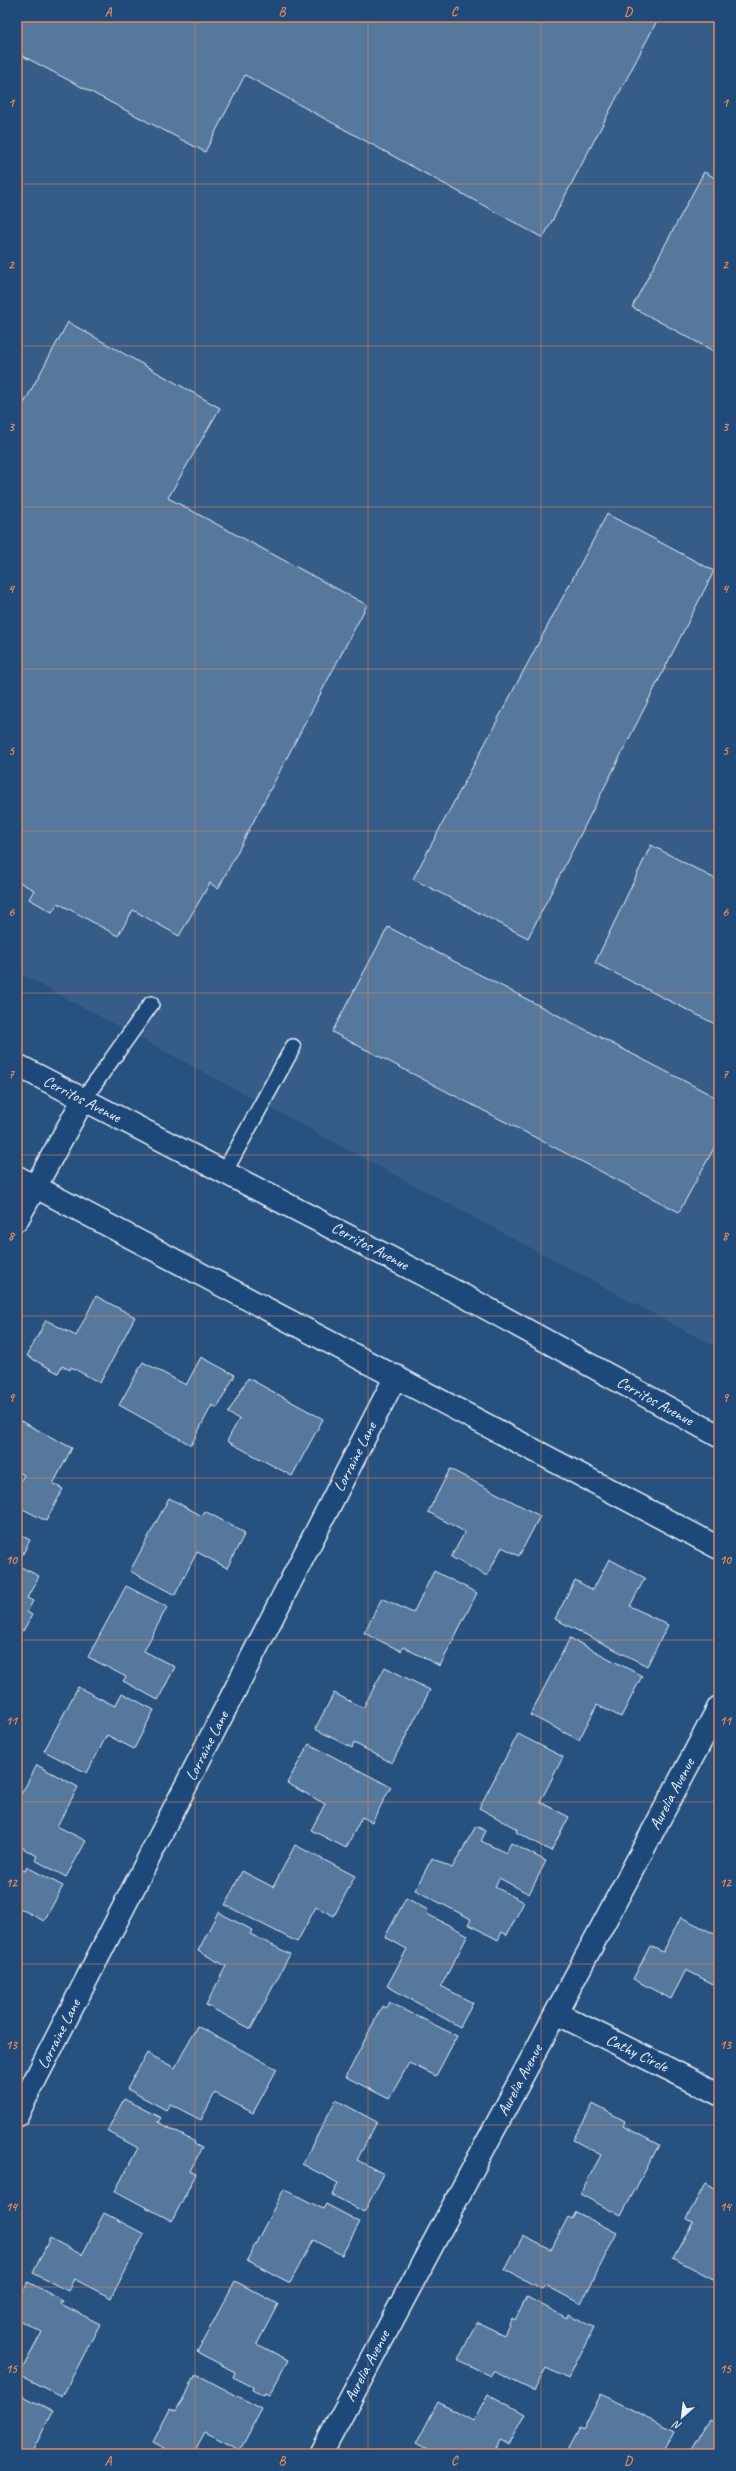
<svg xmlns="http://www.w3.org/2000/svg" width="736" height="2471" font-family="Caveat,sans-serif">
	<rect width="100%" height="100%" fill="#27517f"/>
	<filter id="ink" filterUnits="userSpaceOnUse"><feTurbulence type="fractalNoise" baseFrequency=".025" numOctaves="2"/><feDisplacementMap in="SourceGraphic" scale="8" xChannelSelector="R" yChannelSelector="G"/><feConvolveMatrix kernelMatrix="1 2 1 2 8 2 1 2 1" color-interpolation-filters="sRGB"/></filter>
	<g filter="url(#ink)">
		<path fill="#355d88" d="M17,17h702v1332l-702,-377z"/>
		<path fill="#57789d" stroke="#e8f1f8" d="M17,17h642l-116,221 -298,-163 -40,77 -188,-99z
			M704,172l15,8v174l-87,-47z
			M68,322l152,86 -52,90 199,107 -149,284 -8,-6 -31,53 -46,-26 -15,26 -60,-33 -6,9 -23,-13 5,-9 -17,-9v-465z
			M607,514l107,57 -186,367 -115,-59z
			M651,845l68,36v145l-124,-63z
			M388,927l331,172v40l-40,73 -347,-180z
			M96,1296l39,21 -35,66 -29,-16 -1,3 -8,-4 -4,7 -31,-17 19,-36 30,16z
			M201,1357l34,18 -18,33 -5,-3 -21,40 -72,-40 24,-43 43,23z
			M248,1378l75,41 -31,57 -65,-35 12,-22 -11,-6z
			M17,1419l55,29 -19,36 10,5 -17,32 -29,-15v-19l7,-12 -7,-4z
			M450,1469l90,47 -21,40 -17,-9 -15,29 -36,-19 14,-25 -37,-20z
			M169,1498l33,18 3,-5 40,22 -18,35 -30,-16 -22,43 -45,-24z
			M17,1533l13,7 -13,25 22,11 -12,22 6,3 -6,11 5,3 -9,16 -6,-4z
			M609,1559l36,19 -15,28 38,19 -21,41 -92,-47 20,-39 18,10z
			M434,1571l43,22 -37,73 -37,-19 -2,4 -37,-18 18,-35 31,15z
			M126,1586l41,21 -23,44 31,16 -17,33 -35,-19 3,-4 -38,-20z
			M570,1638l72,38 -21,41 -24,-12 -18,35 -49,-25z
			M385,1667l45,23 -38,73 -38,-20 -2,5 -37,-19 19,-36 29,15z
			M78,1687l37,19 7,-13 32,17 -20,39 -27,-14 -20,38 -43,-22z
			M518,1734l45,23 -23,45 29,15 -18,34 -35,-19 1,-3 -38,-21z
			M309,1744l82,43 -19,35 -10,-5 -16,31 -35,-18 14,-26 -38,-21z
			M37,1765l41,22 -21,39 29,15 -20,36 -31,-17 2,-4 -20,-11v-36l3,-6 -3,-1z
			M476,1826l10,5 -5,10 25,12 5,-10 35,18 -17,33 -30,-16 -4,9 29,15 -17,33 -5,-3 -4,8 -30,-16 3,-5 -56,-29 17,-32 20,10z
			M295,1845l60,31 -21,40 -18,-9 -19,35 -72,-37 17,-34 31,16z
			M17,1867l8,4 2,-4 36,19 -19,35 -27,-14z
			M406,1898l22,12 -1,4 41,21 -27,51 32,17 -13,24 -73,-41 20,-37 -22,-12z
			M218,1912l34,18 -2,4 40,20 -39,75 -45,-24 20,-39 -28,-15z
			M681,1917l38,19v51l-33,-17 -15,29 -38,-20 17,-33 13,6z
			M389,2002l68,34 -21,40 -27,-13 -20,36 -43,-22 36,-71 4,2z
			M197,2026l80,43 -24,44 -38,-20 -14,27 -31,-16 -4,6 -39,-21 20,-36 28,15z
			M124,2099l37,19 -3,4 37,20 -1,2 8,4 -12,23 6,3 -24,47 -57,-30 23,-43 -31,-17z
			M336,2100l41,22 -20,38 27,14 -20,38 -32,-17 6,-12 -36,-19z
			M593,2104l32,17 -2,5 36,19 -38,71 -41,-22 21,-39 -28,-15z
			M705,2184l14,7v91l-46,-24 20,-36 -7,-3z
			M284,2189l39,20 3,-5 34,18 -18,33 -29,-15 -23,43 -43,-23z
			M576,2212l41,21 -36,71 -36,-19 -3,4 -37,-19 18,-34 28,14 17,-33 4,2z
			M104,2213l40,21 -33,64 -37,-19 -6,12 -35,-18 17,-35 32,17z
			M235,2281l43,23 -21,40 31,16 -19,36 -4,-2 -1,2 -12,-6 1,-3 -20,-10 2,-5 -38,-20z
			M28,2282l35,19 -2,3 39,20 -38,73 -43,-22 23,-43 -25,-13v-16z
			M527,2297l40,21 1,-4 26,13 -26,52 -22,-11 -12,23 -41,-20 -2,5 -33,-16 19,-38 27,13 8,-17 3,2z
			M196,2374l66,35 -22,41 -35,-18 -12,22h-17l-23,-12 17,-33 6,3z
			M17,2393l36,18 -22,43h-14z
			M488,2394l37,20 -17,31 -8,-5 -7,14h-59l-18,-10 22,-42 35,19z
			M601,2394l73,37 -12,23h-97l14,-26 4,2z
			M709,2420l10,6v28h-30z"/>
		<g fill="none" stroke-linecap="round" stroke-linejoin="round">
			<defs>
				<path id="service" d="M83,1100l68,-96
					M225,1171l68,-124"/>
				<path id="minor" d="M17,1177l702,371
					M17,1220l66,-120
					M556,2013l163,81
					M17,2115l379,-739
					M321,2454l398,-747"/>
				<path id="secondary" d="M17,1065l451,233 251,138"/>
			</defs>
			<use href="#service" stroke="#e8f1f8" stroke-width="18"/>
			<use href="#minor" stroke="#e8f1f8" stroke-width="25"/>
			<use href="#secondary" stroke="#e8f1f8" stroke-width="25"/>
			<use href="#service" stroke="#1f4a7a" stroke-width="15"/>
			<use href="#minor" stroke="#1f4a7a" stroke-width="22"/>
			<use href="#secondary" stroke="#1f4a7a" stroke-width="22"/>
		</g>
	</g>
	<path fill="none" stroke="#e88753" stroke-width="1" stroke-opacity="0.55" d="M195,17v2437M368,17v2437M541,17v2437M17,184h702M17,346h702M17,507h702M17,669h702M17,831h702M17,993h702M17,1155h702M17,1316h702M17,1478h702M17,1640h702M17,1802h702M17,1964h702M17,2125h702M17,2287h702"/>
	<g text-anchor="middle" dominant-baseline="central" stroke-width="3.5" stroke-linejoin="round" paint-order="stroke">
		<g font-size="16" fill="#e8f1f8" stroke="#1f4a7a">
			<text transform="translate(82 1099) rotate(27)">Cerritos Avenue</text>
			<text transform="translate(370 1246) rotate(28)">Cerritos Avenue</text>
			<text transform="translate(655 1401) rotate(29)">Cerritos Avenue</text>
			<text transform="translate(355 1457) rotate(-63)">Lorraine Lane</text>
			<text transform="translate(207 1746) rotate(-63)">Lorraine Lane</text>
			<text transform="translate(672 1794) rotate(-62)">Aurelia Avenue</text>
			<text transform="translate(59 2034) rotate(-63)">Lorraine Lane</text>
			<text transform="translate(637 2053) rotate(26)">Cathy Circle</text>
			<text transform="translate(520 2080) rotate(-62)">Aurelia Avenue</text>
			<text transform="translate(367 2366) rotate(-62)">Aurelia Avenue</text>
		</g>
	</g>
	<rect width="736" height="2471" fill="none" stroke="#1f4a7a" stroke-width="44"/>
	<g transform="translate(682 2417) rotate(208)" stroke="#1f4a7a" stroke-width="3" paint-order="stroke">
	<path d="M0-3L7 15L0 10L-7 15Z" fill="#e8f1f8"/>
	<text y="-6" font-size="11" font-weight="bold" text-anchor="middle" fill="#e8f1f8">N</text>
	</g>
	<rect x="22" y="22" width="692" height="2427" fill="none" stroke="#e88753" stroke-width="1.5"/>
	<g font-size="13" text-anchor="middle" font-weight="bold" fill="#e88753">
		<text x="108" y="16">A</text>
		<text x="282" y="16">B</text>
		<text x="454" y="16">C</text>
		<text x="628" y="16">D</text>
		<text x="11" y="107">1</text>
		<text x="725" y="107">1</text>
		<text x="11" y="269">2</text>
		<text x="725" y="269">2</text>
		<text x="11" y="431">3</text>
		<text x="725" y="431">3</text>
		<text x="11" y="593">4</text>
		<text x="725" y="593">4</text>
		<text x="11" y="755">5</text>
		<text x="725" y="755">5</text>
		<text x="11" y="916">6</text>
		<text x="725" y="916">6</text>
		<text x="11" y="1078">7</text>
		<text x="725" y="1078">7</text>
		<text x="11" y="1240">8</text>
		<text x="725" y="1240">8</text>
		<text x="11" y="1402">9</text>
		<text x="725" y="1402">9</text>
		<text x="11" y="1564">10</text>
		<text x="725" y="1564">10</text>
		<text x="11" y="1725">11</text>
		<text x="725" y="1725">11</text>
		<text x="11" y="1887">12</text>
		<text x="725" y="1887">12</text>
		<text x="11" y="2049">13</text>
		<text x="725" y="2049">13</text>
		<text x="11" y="2211">14</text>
		<text x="725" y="2211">14</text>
		<text x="11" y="2373">15</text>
		<text x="725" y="2373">15</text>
		<text x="108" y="2465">A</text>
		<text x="282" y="2465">B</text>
		<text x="454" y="2465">C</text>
		<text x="628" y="2465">D</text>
	</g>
</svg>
